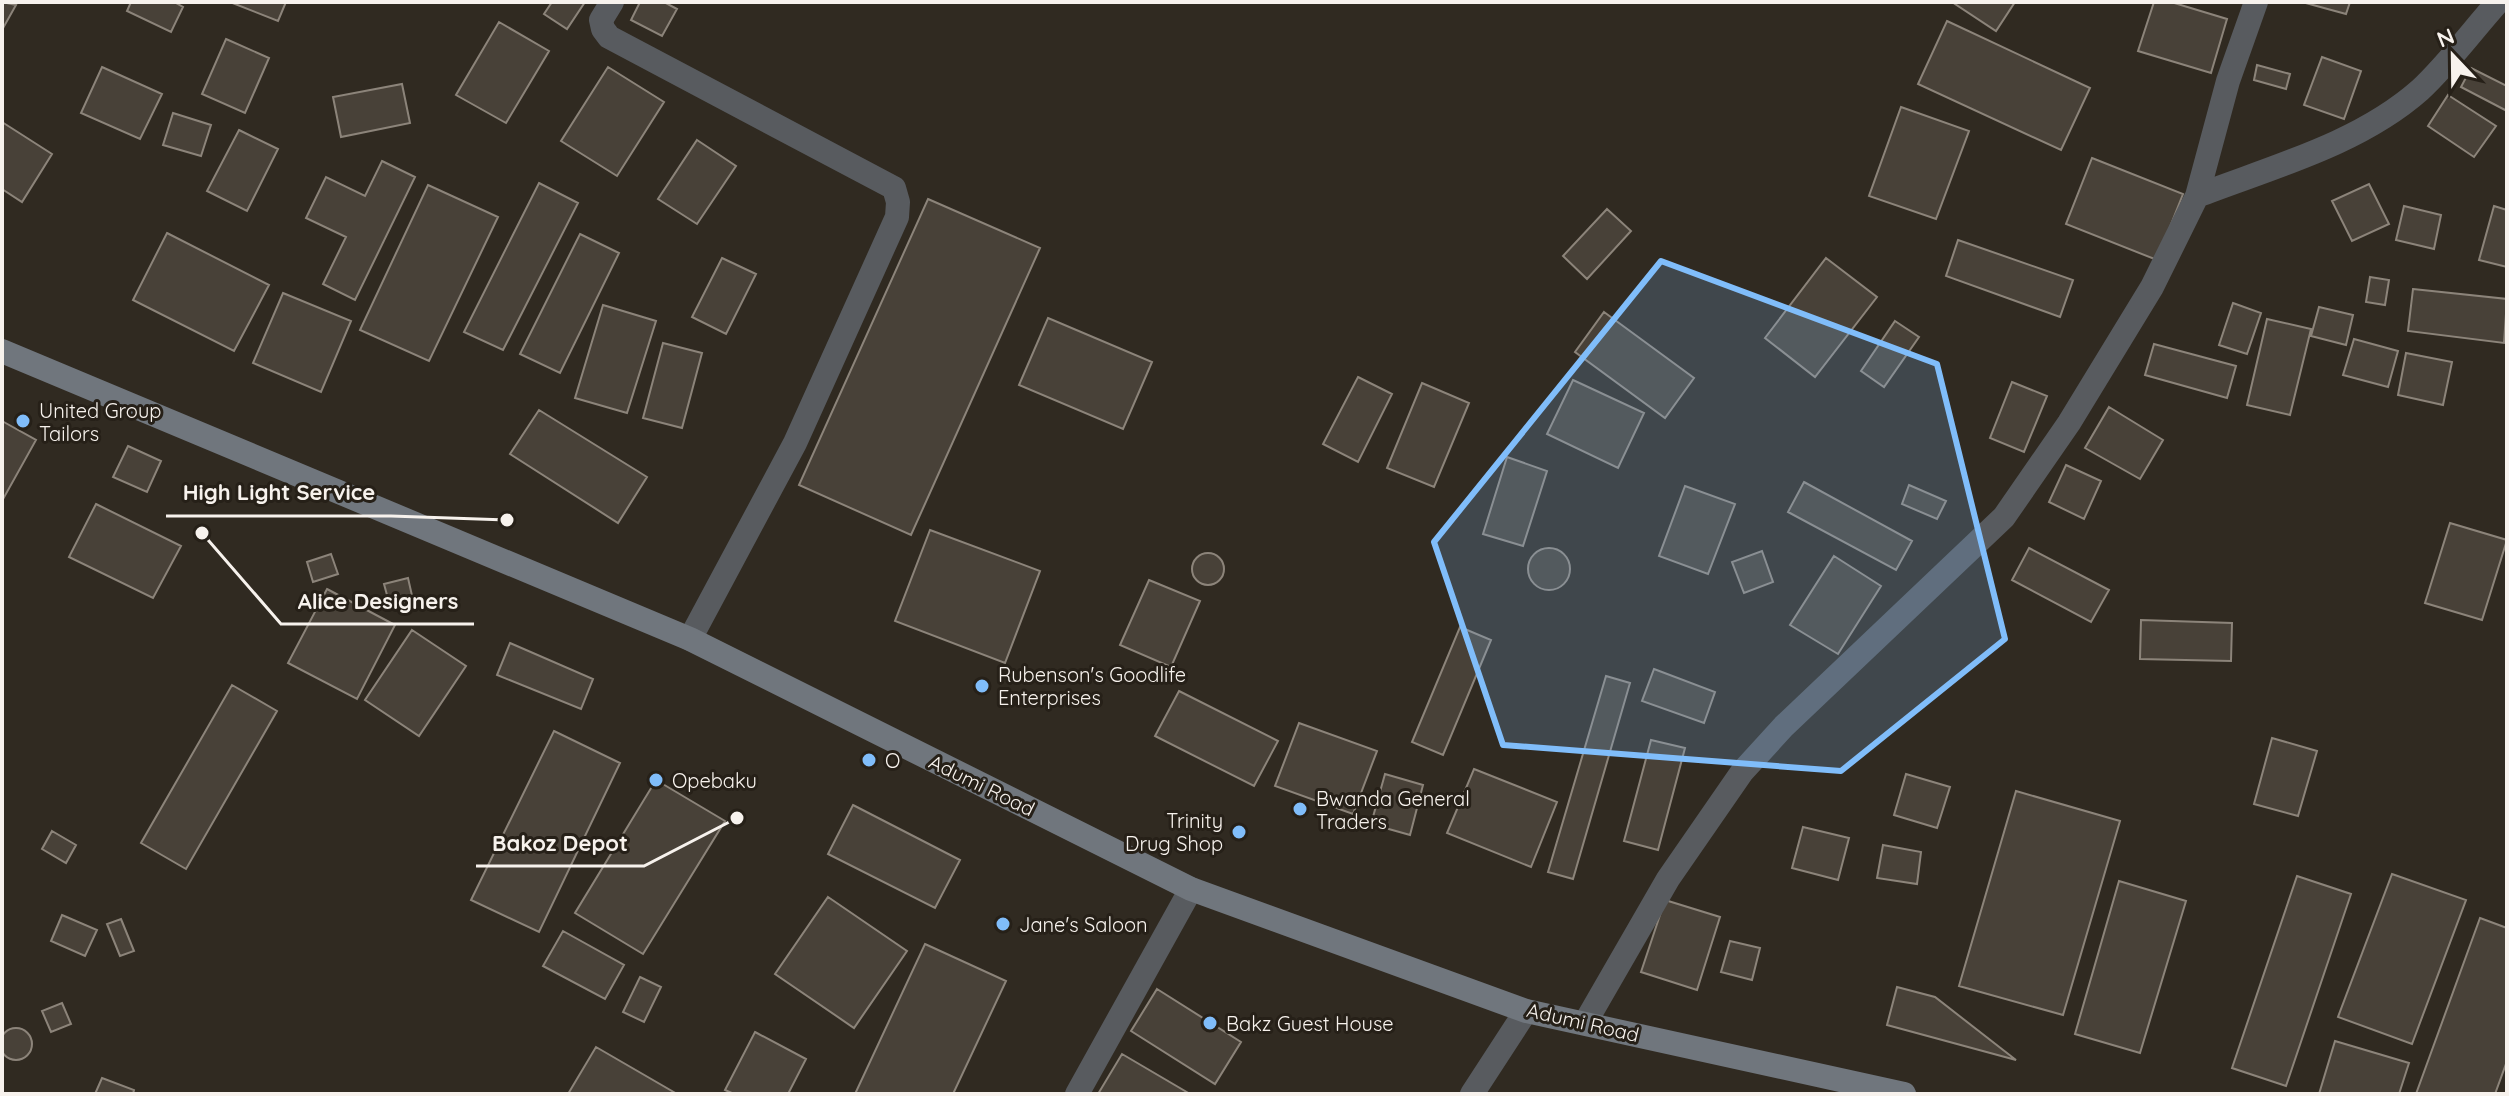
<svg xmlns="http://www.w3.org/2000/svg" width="2509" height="1096" font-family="Quicksand,sans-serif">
	<rect width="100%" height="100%" fill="#302a21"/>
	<path fill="#484138" stroke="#8c847a" stroke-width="2" d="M2,2l14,3 -14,25z
		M131,2h43l9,5 -12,25 -44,-21z
		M230,2h56l-8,19z
		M552,2h33l-18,27 -23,-15z
		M640,2h24l13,7 -15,27 -31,-16z
		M1952,2h63l-19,29z
		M2154,2h17l56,17 -16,54 -73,-22z
		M2302,2h48l-4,12z
		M1947,21l143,67 -29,62 -143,-66z
		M499,22l50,29 -43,72 -50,-28z
		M226,39l43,19 -24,55 -43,-19z
		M2322,57l39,14 -17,48 -40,-14z
		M2257,65l33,9 -4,15 -32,-9z
		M102,67l60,27 -22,45 -59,-26z
		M608,67l56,35 -47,74 -56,-35z
		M2471,68l36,18v25l-46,-24z
		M402,84l8,39 -69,14 -8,-40z
		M2448,95l48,31 -22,31 -46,-31z
		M1901,107l68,24 -33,88 -67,-23z
		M173,113l38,12 -10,31 -38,-11z
		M2,122l50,32 -30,48 -20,-13z
		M239,130l39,19 -31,62 -40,-20z
		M697,140l39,26 -39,58 -39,-25z
		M2092,158l91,36 -26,66 -91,-36z
		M382,161l33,16 -60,123 -32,-16 23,-47 -40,-19 20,-41 39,19z
		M539,183l39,20 -75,147 -39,-18z
		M2369,184l20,40 -37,17 -20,-40z
		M428,185l70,32 -69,144 -69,-31z
		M928,199l112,49 -129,287 -112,-50z
		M2404,206l37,9 -7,34 -38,-9z
		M2494,206l13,4v57l-28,-7z
		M1607,209l24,22 -44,48 -24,-23z
		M167,233l102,52 -35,66 -101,-51z
		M580,234l39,19 -59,120 -40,-19z
		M1958,240l115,40 -13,37 -114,-41z
		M722,258l34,16 -30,60 -34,-17z
		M1826,258l51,39 -62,80 -50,-39z
		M2370,277l19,3 -4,25 -19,-3z
		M2413,289l94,10 -3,44 -96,-12z
		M283,293l68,28 -30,71 -68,-29z
		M2233,303l28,10 -14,41 -28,-9z
		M603,305l53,16 -29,92 -52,-15z
		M2319,307l34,8 -7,30 -35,-9z
		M1604,312l90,66 -29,40 -90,-66z
		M1048,318l104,44 -29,67 -104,-44z
		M2267,319l44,10 -21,86 -43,-10z
		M1895,321l24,16 -35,50 -23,-16z
		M2354,339l44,12 -10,36 -45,-12z
		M663,343l39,10 -20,75 -39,-10z
		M2154,344l82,22 -9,32 -82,-23z
		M2406,353l46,9 -9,43 -45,-10z
		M1358,377l34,17 -34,68 -35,-18z
		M1573,380l71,33 -26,55 -71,-34z
		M2012,382l35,14 -23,56 -34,-14z
		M1422,383l47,20 -35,84 -47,-19z
		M2109,407l54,33 -23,39 -55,-31z
		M539,410l108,67 -29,46 -108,-69z
		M2,421l34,19 -34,61z
		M128,446l33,15 -14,31 -34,-15z
		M1507,457l40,14 -24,75 -40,-12z
		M2066,465l35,16 -17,38 -35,-17z
		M1804,482l108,59 -16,29 -108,-58z
		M1909,485l37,16 -9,18 -35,-15z
		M1685,486l50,18 -27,70 -49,-18z
		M96,504l85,42 -28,52 -84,-41z
		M2450,523l57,17 -25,80 -57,-17z
		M930,530l110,41 -35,92 -110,-42z
		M2029,548l80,42 -18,32 -79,-42z
		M1528 569a21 21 0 1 1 42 0a21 21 0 1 1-42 0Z
		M1762,551l11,31 -29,11 -12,-31z
		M1192 569a16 16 0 1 1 32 0a16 16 0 1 1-32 0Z
		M331,554l7,20 -25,8 -6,-20z
		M1834,556l47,30 -43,68 -48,-29z
		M408,578l5,22 -23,6 -6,-22z
		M1149,580l51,21 -29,66 -51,-22z
		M327,589l68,36 -38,74 -69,-36z
		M2141,620l91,3 -1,38 -91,-2z
		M1460,627l31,13 -48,115 -31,-13z
		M412,630l54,36 -47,70 -54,-36z
		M510,643l83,36 -12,30 -84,-34z
		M1654,669l61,23 -11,31 -62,-22z
		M1606,676l24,7 -57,196 -25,-7z
		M232,685l45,26 -91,158 -45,-26z
		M1179,691l99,50 -24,45 -99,-50z
		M1299,723l78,28 -24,63 -78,-28z
		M554,731l66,32 -81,169 -68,-32z
		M2272,738l45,13 -19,65 -44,-12z
		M1651,740l34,8 -27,102 -34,-9z
		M1474,769l83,33 -26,65 -84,-34z
		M1385,774l38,11 -13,50 -39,-11z
		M1906,774l44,13 -13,41 -43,-13z
		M656,780l69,41 -82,133 -68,-41z
		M2016,791l104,30 -57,194 -104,-29z
		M853,805l107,55 -25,48 -107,-54z
		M1803,827l46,11 -11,42 -46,-12z
		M52,831l24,14 -10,18 -24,-14z
		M1883,845l38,7 -4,32 -40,-6z
		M2392,874l74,26 -54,144 -74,-27z
		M2297,876l54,18 -65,192 -54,-18z
		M2119,881l67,20 -46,152 -65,-19z
		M828,897l79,54 -53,77 -79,-54z
		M1665,900l55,17 -23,73 -56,-18z
		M62,915l35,15 -12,26 -34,-15z
		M2480,918l27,10v133l-12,33h-79z
		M121,919l13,32 -14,5 -13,-32z
		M563,931l61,34 -19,34 -62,-33z
		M1730,941l30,7 -8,32 -31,-8z
		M925,944l81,37 -53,113h-98z
		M640,977l21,10 -17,35 -21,-10z
		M1897,987l38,10 81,63 -129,-35z
		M1157,989l84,53 -26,42 -84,-53z
		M62,1003l9,21 -20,8 -9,-21z
		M0 1044a16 16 0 1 1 32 0a16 16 0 1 1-32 0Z
		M755,1032l51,27 -18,35h-54l-9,-4z
		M2335,1041l74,22 -10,31h-80z
		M596,1047l81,47h-109z
		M1122,1054l68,40h-92z
		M102,1078l32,12 -1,4h-38z"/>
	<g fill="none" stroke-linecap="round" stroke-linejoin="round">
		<path stroke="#585b5f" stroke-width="24" d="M612,2l-11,18 2,9 6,8 285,151 4,14 -1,15 -102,226 -105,196
			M2197,196c75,-29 162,-52 223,-106 28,-26 52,-59 78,-88
			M1585,1023l83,-144 74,-107 42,-46 220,-209 65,-94 83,-136 45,-91 31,-115 28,-79
			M1077,1094l114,-205"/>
		<path stroke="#585b5f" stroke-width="24" d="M1472,1094l54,-83"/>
		<path stroke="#70767d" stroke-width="24" d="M2,351l688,288 501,250 335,122 378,83"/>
	</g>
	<path fill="#80bdfa" fill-opacity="0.2" stroke="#80bdfa" stroke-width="6" stroke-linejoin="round" d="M1661,261l276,103 68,275 -164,132 -338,-26 -69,-203z"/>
	<g fill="#80bdfa" stroke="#262018" stroke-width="3">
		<circle cx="23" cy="421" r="8"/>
		<circle cx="982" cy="686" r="8"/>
		<circle cx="869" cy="760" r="8"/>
		<circle cx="656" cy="780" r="8"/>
		<circle cx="1300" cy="809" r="8"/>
		<circle cx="1239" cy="832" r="8"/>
		<circle cx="1003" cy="924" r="8"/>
		<circle cx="1210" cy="1023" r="8"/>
	</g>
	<g text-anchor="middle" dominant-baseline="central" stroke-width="6" stroke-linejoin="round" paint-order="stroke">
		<g font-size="20" fill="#f7f2ed" stroke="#262018" text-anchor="start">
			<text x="39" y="410">United Group<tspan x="39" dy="23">Tailors</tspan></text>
			<text x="998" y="674">Rubenson's Goodlife<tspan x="998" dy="23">Enterprises</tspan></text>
			<text x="885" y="760">O</text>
			<text x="672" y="780">Opebaku</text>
			<text x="1316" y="798">Bwanda General<tspan x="1316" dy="23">Traders</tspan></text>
			<text x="1223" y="820" text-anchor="end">Trinity<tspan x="1223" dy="23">Drug Shop</tspan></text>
			<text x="1019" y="924">Jane's Saloon</text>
			<text x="1226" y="1023">Bakz Guest House</text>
		</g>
		<g font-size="20" fill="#f7f2ed" stroke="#262018">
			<text transform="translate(982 785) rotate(26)">Adumi Road</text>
			<text transform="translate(1583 1022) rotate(13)">Adumi Road</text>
		</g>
	</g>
	<path fill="none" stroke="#f7f2ed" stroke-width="3" d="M507 520L391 516H166M202 533L281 624H474M737 818L644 866H476"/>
	<g fill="#f7f2ed" stroke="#262018" stroke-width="3">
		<circle cx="507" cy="520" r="8"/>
		<circle cx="202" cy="533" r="8"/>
		<circle cx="737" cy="818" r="8"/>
	</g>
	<g font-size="22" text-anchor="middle" font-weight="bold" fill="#f7f2ed" stroke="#262018" stroke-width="6" stroke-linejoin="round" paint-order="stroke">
		<text x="279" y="500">High Light Service</text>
		<text x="378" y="609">Alice Designers</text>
		<text x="560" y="851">Bakoz Depot</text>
	</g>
	<rect width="2509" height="1096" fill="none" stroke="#f7f2ed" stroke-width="8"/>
	<g transform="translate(2453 56) rotate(338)" stroke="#262018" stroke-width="6" paint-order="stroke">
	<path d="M0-6L14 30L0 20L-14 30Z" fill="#f7f2ed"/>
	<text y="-12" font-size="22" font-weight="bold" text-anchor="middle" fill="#f7f2ed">N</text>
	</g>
</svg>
